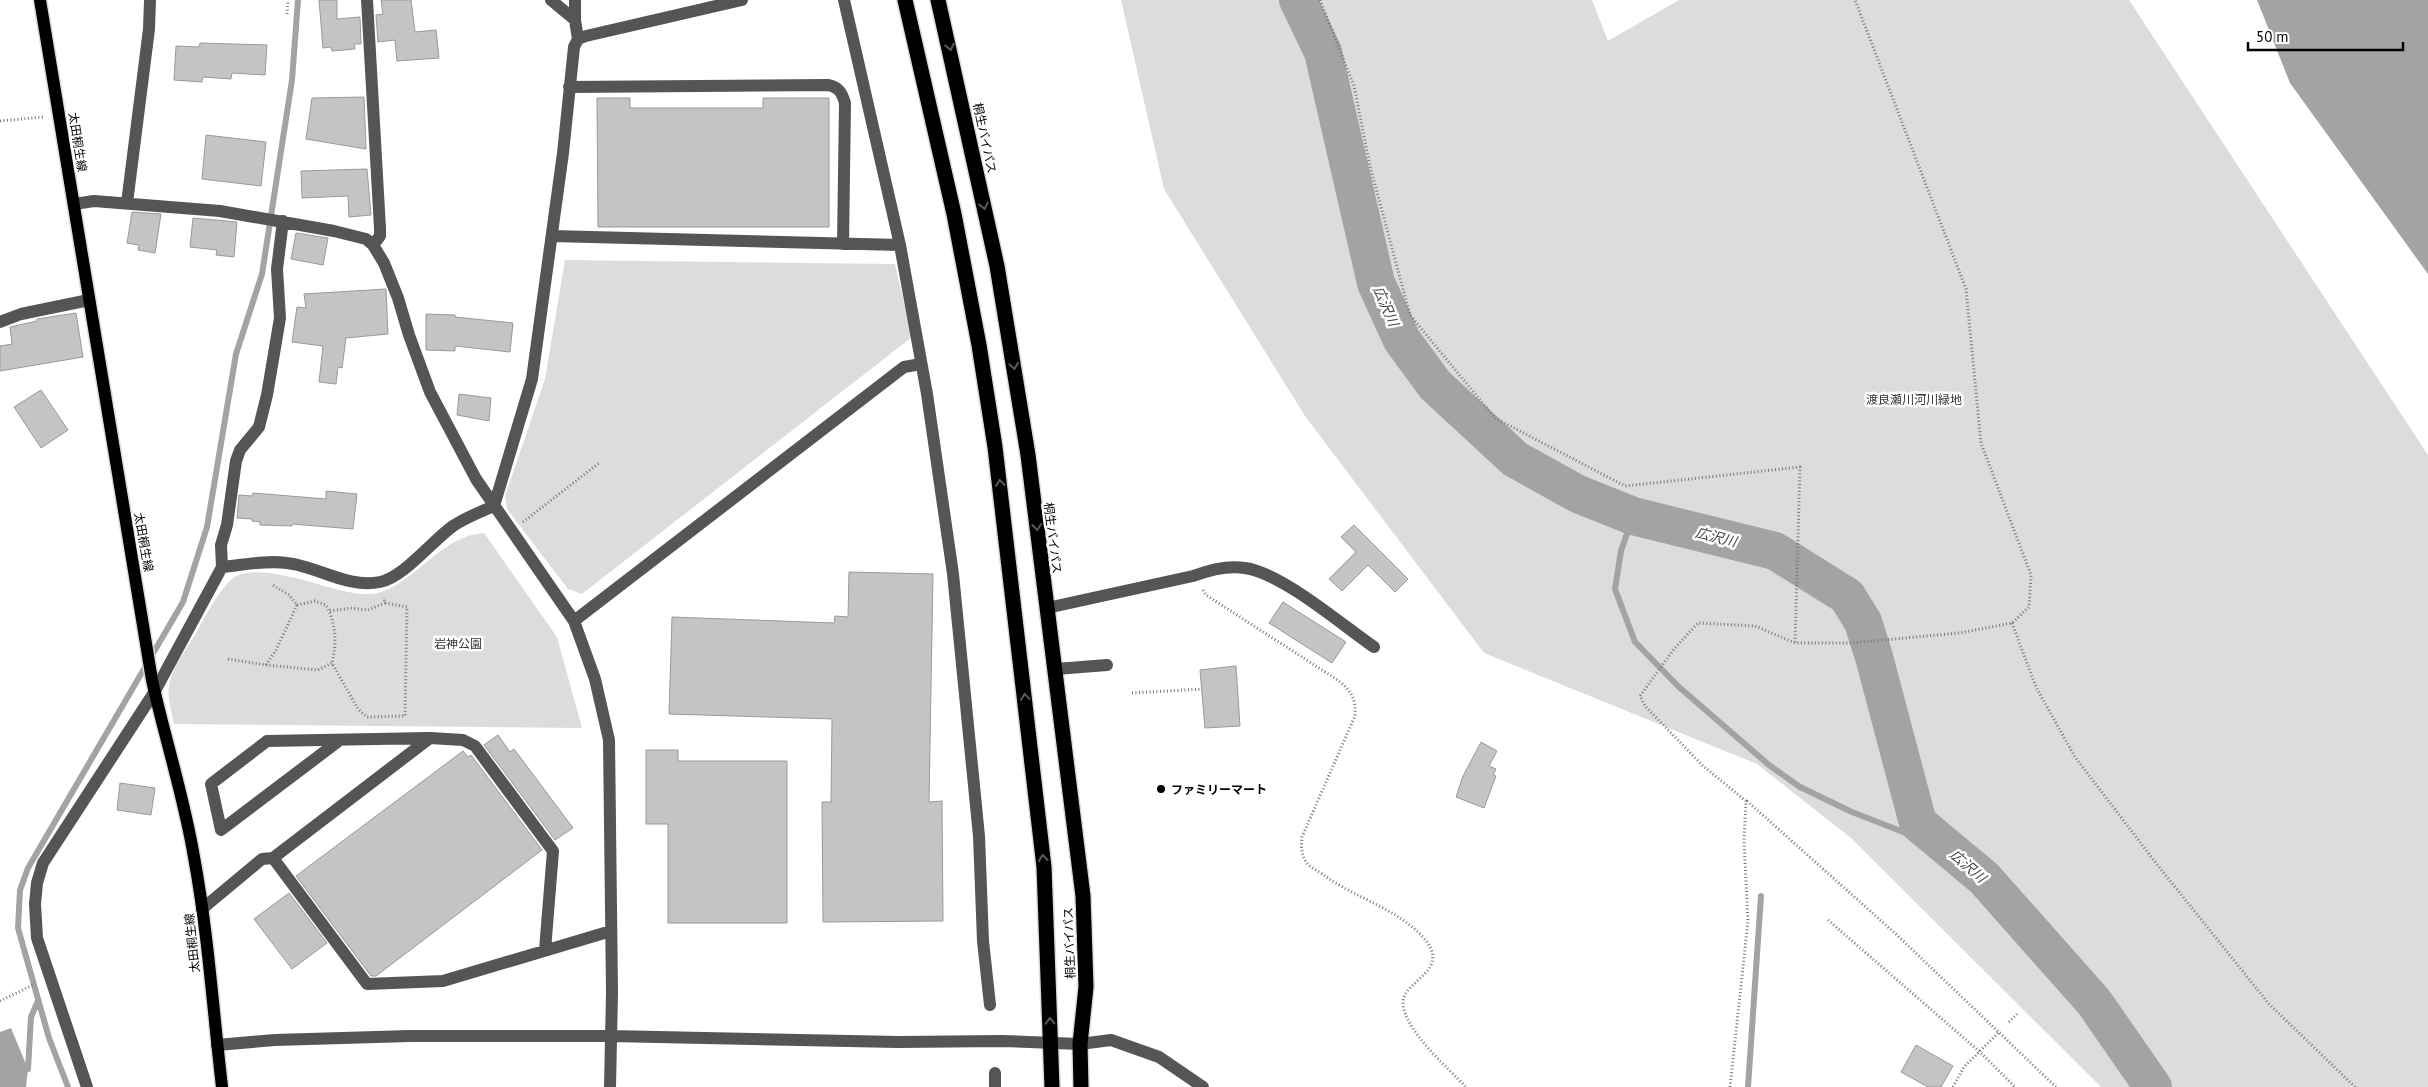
<svg xmlns="http://www.w3.org/2000/svg" width="2428" height="1087" font-family="'PT Sans','Noto Sans JP',sans-serif">
	<rect width="100%" height="100%" fill="#fff"/>
	<path fill="#dcdcdc" d="M1121,0h471l16,41 71,-41h450l299,455v632h-327l-250,-249 -94,-74 -273,-111 -179,-237 -141,-227z
		M565,260l330,4 17,73 -330,257 -14,-5 -61,-80 -2,-13 40,-117z
		M484,533l73,104 25,91 -408,-4c-2,-12 -7,-25 -5,-37 2,-18 18,-39 27,-54 10,-18 21,-40 36,-54 20,-18 83,5 107,11 14,3 31,7 45,1 37,-15 58,-55 100,-58z"/>
	<path fill="#a3a3a3" d="M2257,0h171v274l-138,-191z
		M11,1028l17,41 -2,18h-26v-55z"/>
	<g fill="none" stroke-linecap="round" stroke-linejoin="round">
		<path stroke="#a3a3a3" stroke-width="6" d="M1633,516l-12,35 -6,38 20,53 44,45 90,78 31,22 52,25 95,37
			M21,1069h7l3,-52 7,-16
			M68,1087l-19,-49 -31,-110 2,-38 8,-22 155,-266 24,-75 29,-173 26,-80 30,-194 6,-80
			M1748,1087l13,-191"/>
		<path stroke="#a3a3a3" stroke-width="38" d="M1298,0l25,52 53,231 26,57 33,45 80,74 63,35 55,22 142,35 72,45 16,26 11,35 44,166 66,55 110,124 59,85"/>
	</g>
	<path fill="#c4c4c4" stroke="#999" d="M319,0h18v19l23,-2 1,27h-7l1,5 -23,2 -1,-4 -8,1z
		M381,0h30l4,32 21,-2 3,28 -42,3 -2,-21 -17,2 -2,-27 7,-1z
		M200,43l67,2 -2,30 -33,-2 -1,6 -28,-2 -1,5 -28,-2 2,-34 23,1z
		M364,97l2,52 -60,-10 6,-41z
		M597,98h33v10h133v-10h66v129h-231z
		M206,135l60,7 -5,44 -59,-7z
		M367,169l4,46 -22,2 -1,-21 -46,2 -1,-27z
		M132,212l29,2 -6,39 -17,-3 1,-5 -12,-2z
		M193,218l44,4 -3,35 -18,-2 1,-5 -27,-3z
		M296,233l32,5 -5,27 -32,-6z
		M386,289l2,45 -42,4 -4,30 -4,-1 -2,17 -17,-2 4,-36 -31,-4 5,-35 9,1 -2,-14z
		M76,313l7,44 -83,14v-25l12,-2 -2,-17 27,-6v-2z
		M426,314l29,1v2l58,6 -3,29 -55,-6v5l-29,-1z
		M41,390l27,40 -27,18 -27,-41z
		M459,394l32,4 -2,23 -32,-6z
		M326,491l31,3 -4,35 -61,-5v2l-32,-1v-3l-8,-1v-2l-15,-1 2,-23 13,1 1,-3 73,6z
		M1354,525l54,54 -13,13 -27,-27 -26,26 -13,-12 27,-27 -15,-15z
		M849,572l84,2 -4,228 13,-1 1,120 -120,1 -1,-120h9l1,-83 -163,-5 3,-97 162,6 1,-7 13,1z
		M1283,602l63,40 -14,21 -63,-40z
		M1236,666l4,60 -35,2 -5,-58z
		M498,735l12,17 4,-3 59,79 -18,12 -71,-95z
		M1481,742l16,9 -8,15 7,3 -3,6 3,1 -12,32 -28,-11 7,-21z
		M646,750h32v11h109v162h-119v-99h-22z
		M463,751l5,6 3,-2 71,95 -166,126h-5l-75,-100z
		M120,783l35,5 -4,27 -34,-5z
		M289,893l38,50 -35,26 -38,-50z
		M1916,1045l37,21 -12,21h-13l-27,-15z"/>
	<g fill="none" stroke-linecap="round" stroke-linejoin="round">
		<defs>
			<path id="major" d="M40,0l112,680c13,59 32,117 42,177 14,76 19,153 28,230"/>
			<path id="highway" d="M905,0l49,214 25,131 16,102 49,420 8,220
				M938,0l59,266 31,189 55,441 3,91 -6,57 1,43"/>
		</defs>
		<use href="#major" stroke="#dbdbdb" stroke-width="15"/>
		<use href="#highway" stroke="#dbdbdb" stroke-width="18"/>
		<path stroke="#777" stroke-width="3" stroke-dasharray="1 2.5" stroke-linecap="butt" d="M1320,0l34,86 16,80 40,149 85,103 130,68 175,-19 -5,176
			M287,14l1,-14
			M0,121l44,-4
			M523,522l76,-59
			M1203,590l3,5 130,84c15,11 20,19 19,37l-53,121c-1,9 -1,18 5,26 4,5 13,9 18,13 31,22 70,32 97,60 33,35 -20,44 -19,67 1,27 44,64 63,84
			M297,605l18,-4 11,4c10,17 11,39 6,58
			M330,611l20,-3 18,2 17,-7
			M2012,623l24,64 39,70 84,110 110,137 86,83
			M228,659l38,6 10,-15 21,-45 -8,-10 -18,-11
			M266,665l52,5 14,-7 26,46 9,8 38,-1 2,-109 -22,-4 -1,-6
			M1132,693l70,-4
			M1747,801l150,134 159,152
			M1828,920l152,132 35,35
			M0,1001l35,-17
			M2009,1022l8,-8
			M1730,1087l18,-166 -4,-80 2,-40 -43,-35 -58,-60 -5,-10 34,-47 24,-26 57,3 40,17h56l108,-10 53,-10 17,-16 2,-32 -50,-132 -15,-154 -111,-289
			M1953,1087l11,-20 36,-36"/>
		<path stroke="#555" stroke-width="12" d="M367,0l13,228v8l-7,9
			M551,0l24,20 3,19
			M844,0l56,245 27,149 26,180 26,262 4,105 7,64
			M575,20v-20
			M569,87l259,-2c11,2 14,8 17,18l-2,141
			M127,203l22,-174 1,-29
			M74,204l20,-3 126,10 114,20 32,8 7,6 11,18 14,35 11,37 21,57 46,87 98,142 21,58 14,61 3,252 -2,95
			M552,236l348,9
			M0,322l21,-8 68,-14
			M494,506l38,-127 31,-226 11,-106 4,-8 8,-3 156,-36
			M222,567l-1,-22 6,-20 9,-64 4,-11 19,-23 8,-32 13,-77 -3,-49 6,-48
			M1047,608l146,-32c16,-6 34,-11 52,-8 37,5 97,57 129,79
			M574,621l330,-254 17,-3
			M1056,669l51,-4
			M340,740l-119,90 -10,-46 56,-43 163,-3
			M202,909l60,-50 11,-1
			M545,950l8,-99 -78,-105 -12,-6 -33,-2 -157,120 94,126 76,-3 168,-50
			M217,1045l58,-5 135,-4h200l288,6 105,-1 77,3 31,-4 48,17 44,30
			M995,1073v14
			M87,1087l-50,-149 -2,-34 2,-21 6,-20 112,-172 67,-124c21,-2 43,-7 65,-4 30,3 61,26 93,19 24,-5 52,-41 73,-56 12,-8 27,-14 41,-20"/>
		<use href="#major" stroke="#000" stroke-width="12"/>
		<use href="#highway" stroke="#000" stroke-width="15"/>
	</g>
	<defs><path id="oneway-chevron" d="M-2-3.5L2.5 0L-2 3.5" fill="none" stroke-width="1.6" stroke-linecap="round" stroke-linejoin="round" transform="scale(1.25)"/></defs>
	<g stroke="#595959">
		<use href="#oneway-chevron" transform="translate(950 47) rotate(77)"/>
		<use href="#oneway-chevron" transform="translate(984 206) rotate(78)"/>
		<use href="#oneway-chevron" transform="translate(1014 366) rotate(81)"/>
		<use href="#oneway-chevron" transform="translate(1000 483) rotate(-97)"/>
		<use href="#oneway-chevron" transform="translate(1037 527) rotate(83)"/>
		<use href="#oneway-chevron" transform="translate(1025 697) rotate(-97)"/>
		<use href="#oneway-chevron" transform="translate(1043 858) rotate(-96)"/>
		<use href="#oneway-chevron" transform="translate(1050 1021) rotate(-91)"/>
	</g>
	<circle fill="#000" stroke="#fff" stroke-width="2" cx="1161" cy="789" r="5"/>
	<g text-anchor="middle" dominant-baseline="central" stroke-width="5" stroke-linejoin="round" paint-order="stroke">
		<g font-size="12" fill="#000" stroke="#fff">
			<text transform="translate(985 138) rotate(78)">桐生バイパス</text>
			<text transform="translate(78 142) rotate(81)">太田桐生線</text>
			<text transform="translate(1053 538) rotate(83)">桐生バイパス</text>
			<text transform="translate(144 542) rotate(80)">太田桐生線</text>
			<text transform="translate(192 943) rotate(-96)">太田桐生線</text>
			<text transform="translate(1069 943) rotate(-92)">桐生バイパス</text>
		</g>
		<g font-size="12" fill="#333" stroke="#fff">
			<text x="1914" y="399">渡良瀬川河川緑地</text>
			<text x="458" y="643">岩神公園</text>
		</g>
		<g font-size="12" font-weight="bold" fill="#000" stroke="#fff" text-anchor="start">
			<text x="1171" y="789">ファミリーマート</text>
		</g>
		<g font-size="14" font-style="italic" fill="#444" stroke="#fff">
			<text transform="translate(1386 306) rotate(66)">広沢川</text>
			<text transform="translate(1716 537) rotate(14)">広沢川</text>
			<text transform="translate(1968 866) rotate(41)">広沢川</text>
		</g>
	</g>
	<path d="M2248 42v8h155v-8" fill="none" stroke="#000000" stroke-width="2.5"/>
	<text x="2256" y="42" font-size="15" fill="#000000" stroke="#ffffff" stroke-width="4" paint-order="stroke">50 m</text>
</svg>
